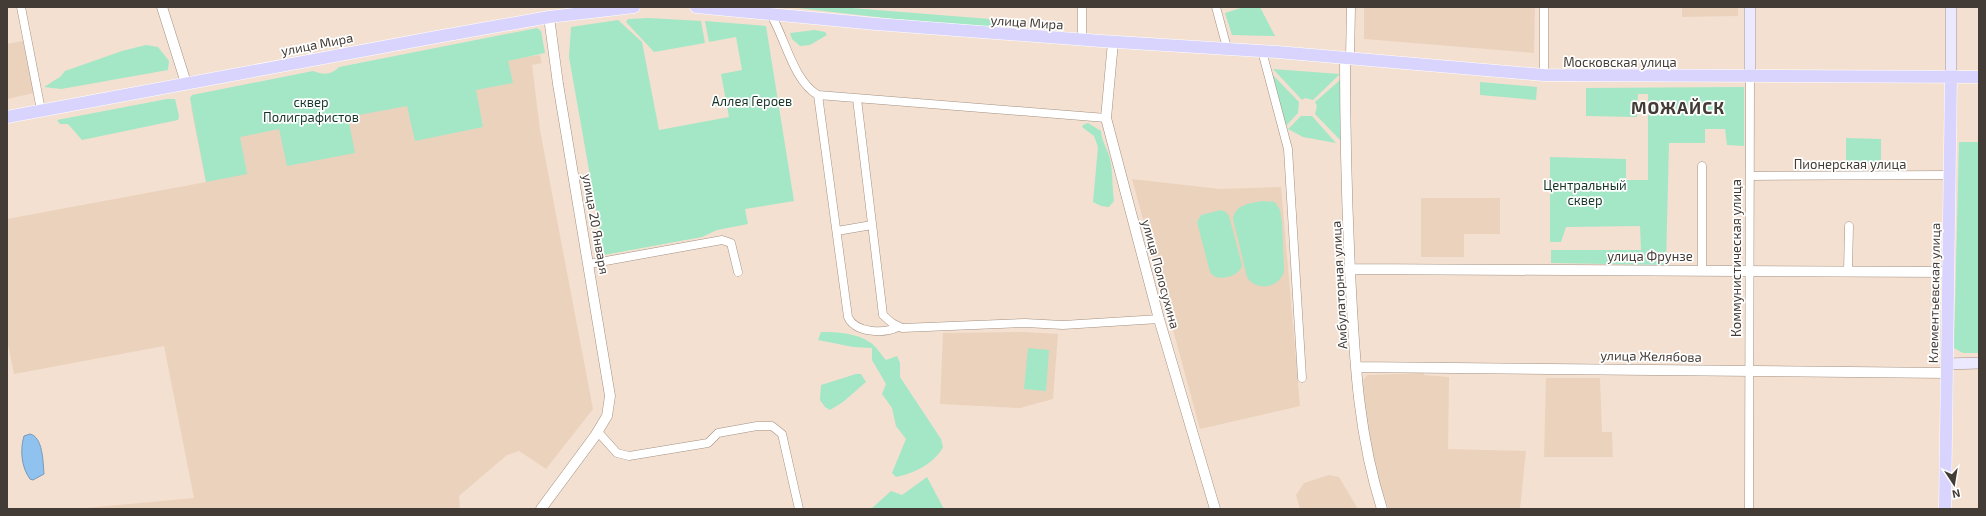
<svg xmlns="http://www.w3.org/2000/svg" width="1986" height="516" font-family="'Exo 2',sans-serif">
	<rect width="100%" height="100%" fill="#f4e0d0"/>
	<path fill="#ebd2bd" d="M1364,7h171l-1,46 -170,-14z
		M1682,7h56v9l-56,1z
		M23,41l11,52 -27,6v-55z
		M540,55l2,8 -10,2 8,65 53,279 -47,60 -27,-18 -12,4 -48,41 1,13h-385l119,-11 -30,-152 -150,28 -7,-34v-121l199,-37 -15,-75z
		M1132,179l88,10 61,-2 19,219 -100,23z
		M1421,198h79v36h-36v23h-43z
		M1025,332l33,2 -5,65 -33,9 -80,-4 3,-71z
		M1424,373v2l25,2 -1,72 78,2 -6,58h-131l-16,-42 -11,-85 5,-7z
		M1546,378h54l2,54h10l1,25h-69z
		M1329,475l10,2 19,32h-58l-4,-14 8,-12z"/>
	<path fill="#a3e7c7" d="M789,7h50l151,12 7,3 2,2 -4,3 -101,-8z
		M1244,7h16l15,29 -43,-1 -7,-22z
		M649,18l52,3 4,22 -51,9 -28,-30 2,-3z
		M618,20l24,22 17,88 70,-13 -8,-43 21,-4 -6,-33 -27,5 -4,-21 61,5 28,175 -49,8 3,15 -31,6 -15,7 -98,18 -35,-198 2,-30z
		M537,28l4,3 4,22 -37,8 5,22 -37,7 7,37 -68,14 -8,-35 -59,11 7,36 -68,13 -8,-37 -39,8 7,37 -41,8 -16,-84 2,-3 121,-24c11,4 18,4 26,-4z
		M815,30l10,2 2,3 -17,10 -10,1 -8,-7 -2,-6z
		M146,45l12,2 11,14 -1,9 -107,19 -17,-2 16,-10 5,-6 57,-20z
		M1273,69l67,5 -27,26 -8,-2 -3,2z
		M1270,72l29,30 -1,11 -13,14z
		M1340,80l2,62 -27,-28 2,-8 -2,-4z
		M1480,82l57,5 -1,13 -56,-5z
		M1744,87v59l-17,-1 -2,-16h-20v14h-36l-3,122 -115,-2v-13h90l-1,-24 -74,1 -5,15h-11v-85l76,2v21h22v-86h-10l-1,23 -51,-1v-28z
		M167,99h8l4,17 -1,4 -96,20 -14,-16h-8l-3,-4z
		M1301,116h11l24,27 -33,-6 -15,-8z
		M1088,123l13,8c1,13 8,19 10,33 2,12 1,25 3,37l-5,6 -8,-1 -8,-4 5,-55 -4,-11 -12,-9 1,-2z
		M1846,138l35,1v25l-35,-1z
		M1959,142h20v211h-16l-9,-5z
		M1263,201l12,1 5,8 2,12 2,49c-4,17 -28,21 -37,6l-14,-58c2,-15 19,-16 30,-18z
		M1221,210l5,2 3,4 13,49c-2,12 -26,18 -32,7l-13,-50 4,-7z
		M821,332c16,0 37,1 50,11 6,4 10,12 15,17l11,-4 3,7v14l41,62 2,8c-8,16 -30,27 -47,30l-4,-4 14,-34 -10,-13 -4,-18 -10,-14 4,-10 -14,-24v-12l-19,-1 -35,-7z
		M1028,348l21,2 -3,41 -22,-2z
		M856,374h5l5,8 -23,20 -13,8 -5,-3 -5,-7 1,-15z
		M927,477l17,32h-73l20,-18 11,4z"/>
	<path fill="#90c2ef" stroke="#799ab7" d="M30,434c13,3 13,28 14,40l-11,6 -3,-1c-9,-12 -10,-30 -6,-43z"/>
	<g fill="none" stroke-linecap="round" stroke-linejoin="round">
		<defs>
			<path id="minor" d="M21,7l20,103
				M1216,7l11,41
				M770,13c15,24 23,68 48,82l288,23
				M1082,40v-33
				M1262,51l26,98 14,229
				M1350,58l1,-51
				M1544,75v-68
				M818,95l30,222c7,16 36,17 50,10
				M857,99l26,216 9,8 10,5 123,-5 38,2 96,-6
				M1750,176l200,-1
				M837,231l35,-6
				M589,264l133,-24 9,3 7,29
				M1702,270v-104
				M1848,271l1,-45
				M598,432l19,21 12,3 79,-13 10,-10 39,-7h15l10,8 17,75
				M1749,509l1,-433"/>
			<path id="tertiary" d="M162,7l24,76
				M1113,42l-7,76 53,201 56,190
				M1345,58c0,77 2,155 6,233 4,75 8,146 31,218
				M1350,269l599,3
				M1356,367l591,6
				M541,509l54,-73 12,-20 3,-20 -52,-312 -9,-67"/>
			<path id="secondary" d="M1750,76v-69
				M1951,77v-70
				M1947,364l32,-1"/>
			<path id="primary" d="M696,7l180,17 225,17 176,11 267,23 435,2
				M7,117l424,-79 118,-21 85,-10
				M1945,509l6,-432"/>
		</defs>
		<use href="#minor" stroke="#a39182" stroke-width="9"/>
		<use href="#tertiary" stroke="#a39182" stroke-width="11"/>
		<use href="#secondary" stroke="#a39182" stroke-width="12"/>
		<use href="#primary" stroke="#fff" stroke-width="13"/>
		<use href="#minor" stroke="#fff" stroke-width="8"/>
		<use href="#tertiary" stroke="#fff" stroke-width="10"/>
		<use href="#secondary" stroke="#ece9fe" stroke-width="11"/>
		<use href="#primary" stroke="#d9d4fd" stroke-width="12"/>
	</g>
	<g text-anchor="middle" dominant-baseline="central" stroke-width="3.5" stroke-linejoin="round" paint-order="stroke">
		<g font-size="13" fill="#433b35" stroke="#fff">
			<text transform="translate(1027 22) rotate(4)">улица Мира</text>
			<text transform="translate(317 44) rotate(-11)">улица Мира</text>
			<text x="1620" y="62">Московская улица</text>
			<text x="1850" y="164">Пионерская улица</text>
			<text transform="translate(596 224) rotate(80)">улица 20 Января</text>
			<text x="1650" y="256">улица Фрунзе</text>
			<text transform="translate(1736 258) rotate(-90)">Коммунистическая улица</text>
			<text transform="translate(1161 274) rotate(75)">улица Полосухина</text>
			<text transform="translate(1339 285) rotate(-93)">Амбулаторная улица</text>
			<text transform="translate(1934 293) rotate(-89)">Клементьевская улица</text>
			<text transform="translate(1651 356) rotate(1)">улица Желябова</text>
		</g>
		<g font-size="13" fill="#143427" stroke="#fff">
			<text x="752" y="101">Аллея Героев</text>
			<text x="311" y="102">сквер<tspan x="311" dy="15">Полиграфистов</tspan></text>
			<text x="1585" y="185">Центральный<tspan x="1585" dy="15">сквер</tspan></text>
		</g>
		<g font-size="17" font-weight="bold" letter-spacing="1" fill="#433b35" stroke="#fff">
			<text x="1678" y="107">МОЖАЙСК</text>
		</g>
	</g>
	<rect width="1986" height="516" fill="none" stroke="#433b35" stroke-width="16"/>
	<g transform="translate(1954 484) rotate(168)" stroke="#ffffff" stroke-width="3" paint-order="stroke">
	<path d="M0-3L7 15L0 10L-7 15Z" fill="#433b35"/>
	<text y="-6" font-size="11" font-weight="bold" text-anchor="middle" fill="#433b35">N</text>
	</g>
</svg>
